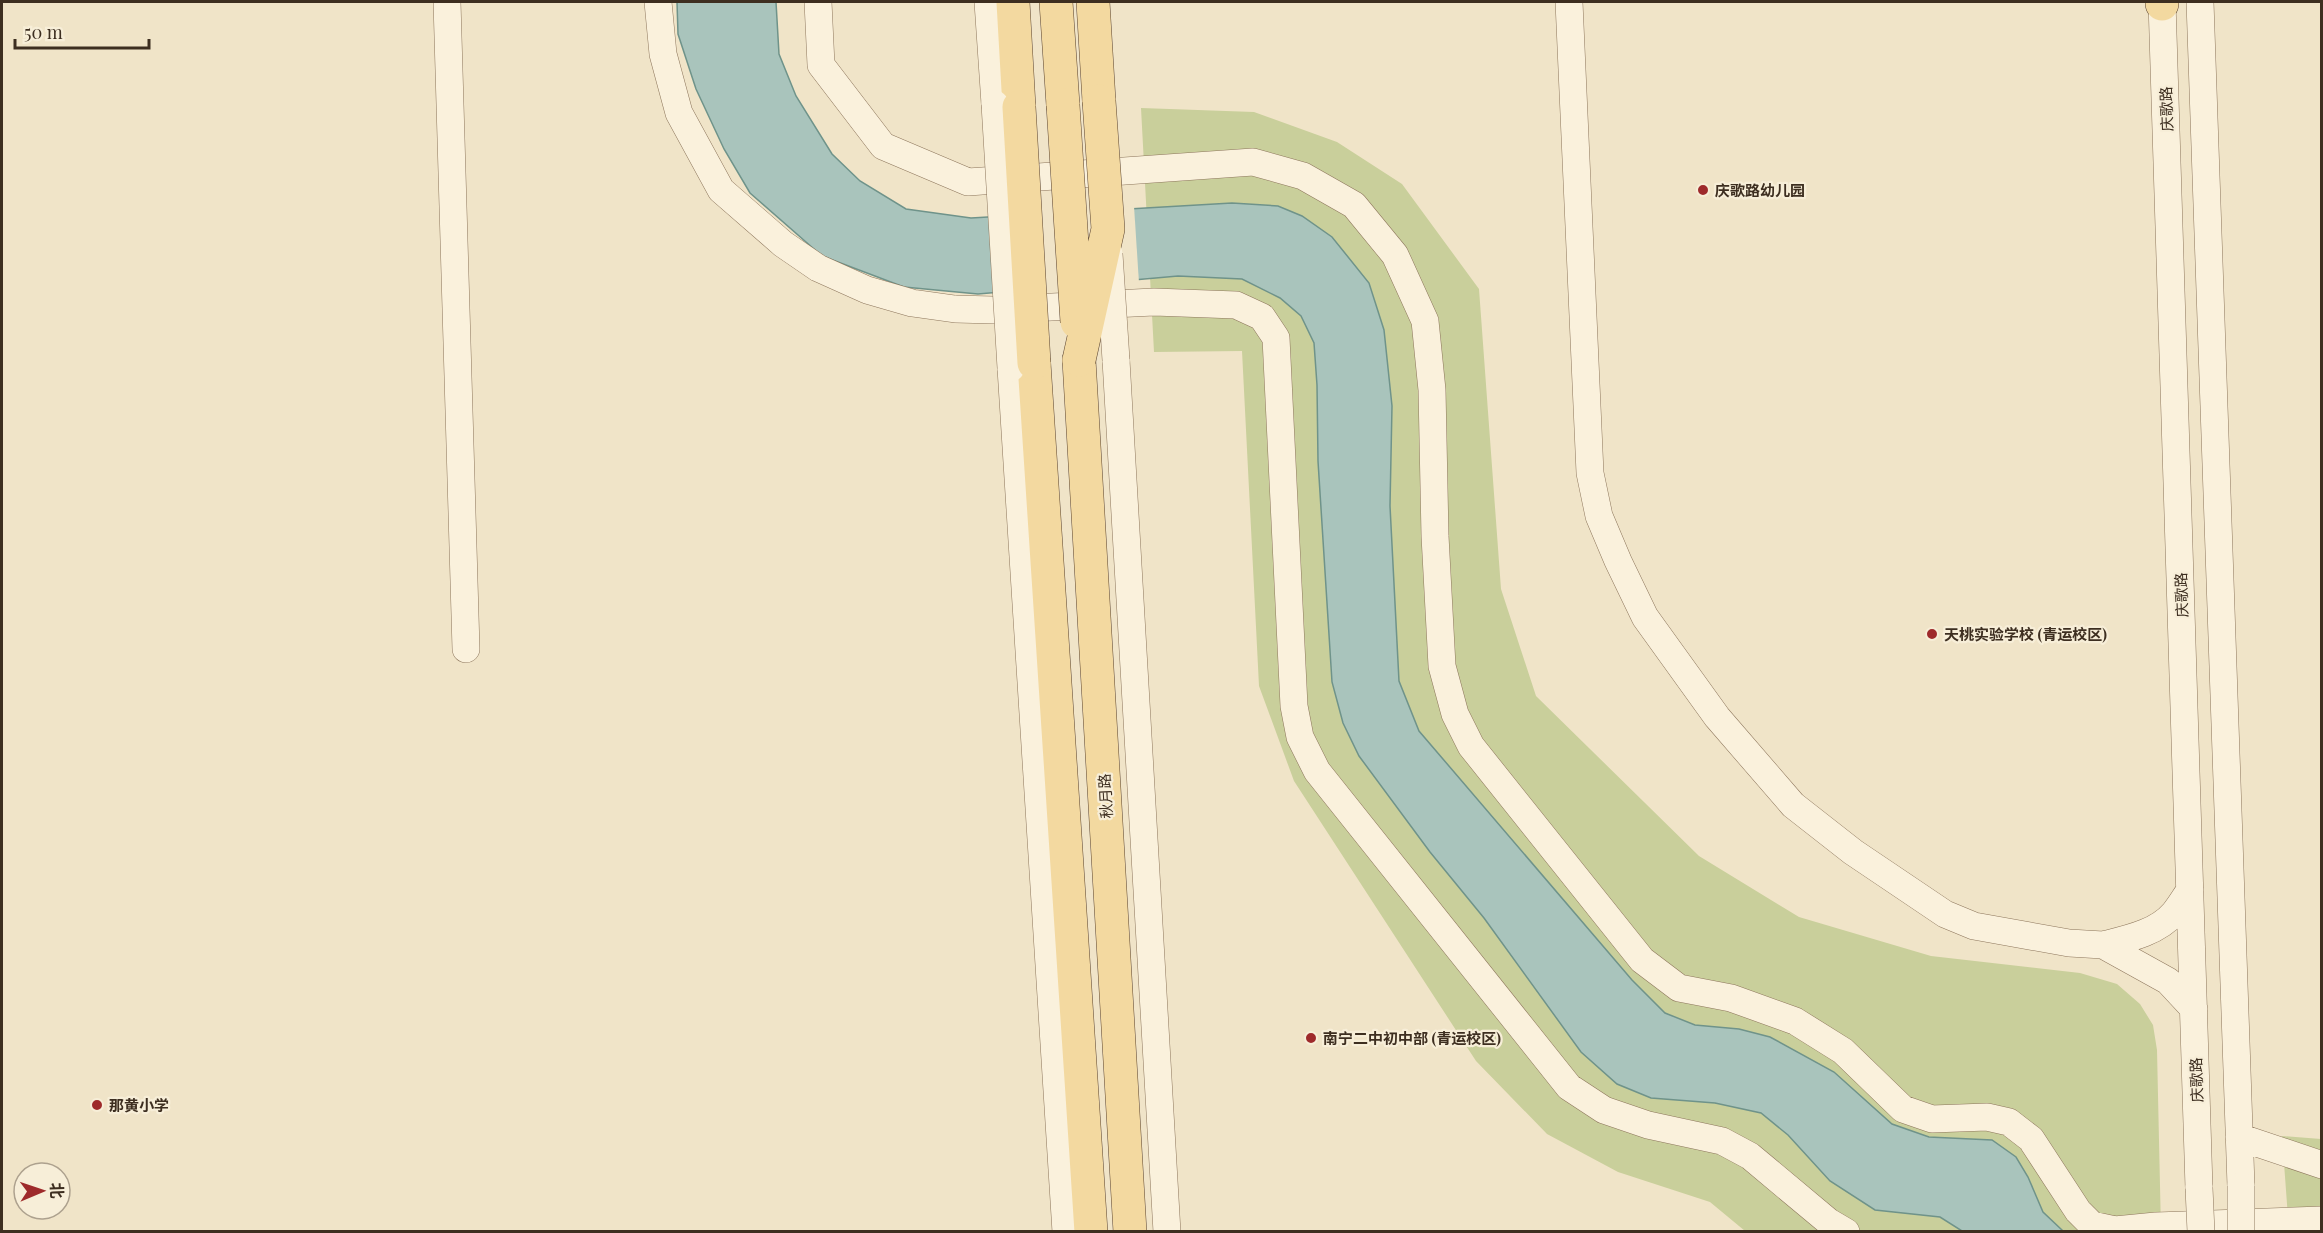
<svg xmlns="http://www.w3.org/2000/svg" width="2323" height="1233" font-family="'Playfair Display','Noto Sans SC',serif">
	<rect width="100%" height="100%" fill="#f0e4c8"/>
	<path fill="#c9cf9b" d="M1141,108l113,4 83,30 65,42 77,105 22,300 35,107 163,160 100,61 132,39 149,17 37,11 23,20 13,21 4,25 4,181h-416l-35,-29 -92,-30 -71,-38 -71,-73 -182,-280 -35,-95 -17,-335 -88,1z
		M2282,1136l39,3v92h-32z"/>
	<path fill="#a9c4bc" stroke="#6f938a" stroke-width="1.5" d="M677,2h99l3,52 17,42 36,58 28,27 46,28 65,9 261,-15 46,3 24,10 30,21 37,46 15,47 8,76 -2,100 9,175 20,50 213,249 33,33 30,12 44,4 31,8 64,35 58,52 37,13 63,3 24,17 12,20 15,35 20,19h-101l-22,-14 -65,-7 -45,-29 -42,-46 -27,-22 -46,-10 -64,-5 -34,-14 -36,-32 -97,-134 -54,-66 -71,-96 -16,-33 -11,-41 -14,-221 -1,-76 -3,-42 -13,-27 -21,-18 -38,-19 -64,-3 -200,18 -74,-7 -82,-31 -72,-63 -26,-44 -28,-60 -18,-55z"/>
	<path fill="#f0e4c8" d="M1134,206l5,77 -143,12 -5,-81z"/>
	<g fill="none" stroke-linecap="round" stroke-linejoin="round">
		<defs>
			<path id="minor" d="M447,2l19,647
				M658,2l5,52 16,59 42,77 62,54 35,24 49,22 45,13 43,6 38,1 161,-8 82,3 26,12 14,21 18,368 6,31 17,34 252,316 35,23 44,15 74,16 28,15 79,66 17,10
				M818,2l3,63 62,81 85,36 285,-20 50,14 51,29 41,50 30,66 7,69 3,146 7,130 13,48 16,32 171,214 37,28 52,10 64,23 48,30 60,58 29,10 55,-2 22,5 22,17 47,72 14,14 23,5 41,-4 166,-6
				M988,2l7,102
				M1569,2l21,471 9,43 19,45 27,56 72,100 76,88 60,47 92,62 29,12 95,17 34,2
				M2162,2l37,1186
				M2200,2l41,1184
				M1116,360l51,872
				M1011,368l55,864
				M2190,890c-5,7 -10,16 -16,23 -17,20 -47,26 -71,32l65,36 26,28
				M2239,1137l83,28"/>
			<path id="major" d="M1013,2l6,105
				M1056,2l7,103
				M1093,2l6,99
				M2162,2v2
				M1079,360l51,872
				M1034,363l57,869"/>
		</defs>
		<use href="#minor" stroke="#8d765c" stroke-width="28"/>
		<use href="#major" stroke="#5b4430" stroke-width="34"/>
		<use href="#minor" stroke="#faf1dc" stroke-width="27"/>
		<use href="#major" stroke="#f3d9a0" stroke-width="33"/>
		<defs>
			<path id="minor-bridge" d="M995,104l16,264
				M1109,254l7,106
				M2241,1186v46
				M2199,1188l2,44"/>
			<path id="major-bridge" d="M1063,105l14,217
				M1019,107l15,256
				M1079,360l29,-131 -9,-128"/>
		</defs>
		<use href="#minor-bridge" stroke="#8d765c" stroke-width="28" stroke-linecap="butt"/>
		<use href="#major-bridge" stroke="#5b4430" stroke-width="34" stroke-linecap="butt"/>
		<use href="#minor-bridge" stroke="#faf1dc" stroke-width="27"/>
		<use href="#major-bridge" stroke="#f3d9a0" stroke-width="33"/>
	</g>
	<g fill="#9e2a2b" stroke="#f7eed8" stroke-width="2">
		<circle cx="1703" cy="190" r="6"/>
		<circle cx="1932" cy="634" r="6"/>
		<circle cx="1311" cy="1038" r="6"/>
		<circle cx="97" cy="1105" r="6"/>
	</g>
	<g text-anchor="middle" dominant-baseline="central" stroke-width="4.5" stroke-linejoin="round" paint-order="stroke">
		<g font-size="15" fill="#3d2e20" stroke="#f7eed8">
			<text transform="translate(2166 109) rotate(-92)">庆歌路</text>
			<text transform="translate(2181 595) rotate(-92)">庆歌路</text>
			<text transform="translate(1105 796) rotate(-93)">秋月路</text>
			<text transform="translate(2196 1080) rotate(-92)">庆歌路</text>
		</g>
		<g font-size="15" font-weight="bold" fill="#3d2e20" stroke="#f7eed8" text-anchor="start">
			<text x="1715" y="190">庆歌路幼儿园</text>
			<text x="1944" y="634">天桃实验学校 (青运校区)</text>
			<text x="1323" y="1038">南宁二中初中部 (青运校区)</text>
			<text x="109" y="1105">那黄小学</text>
		</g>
	</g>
	<rect width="2323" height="1233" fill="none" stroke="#3d2e20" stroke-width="6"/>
	<g transform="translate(42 1191) rotate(88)"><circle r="28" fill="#f7eed8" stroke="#ada18e" stroke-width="1.5"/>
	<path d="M0-4.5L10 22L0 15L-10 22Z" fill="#9e2a2b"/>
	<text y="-9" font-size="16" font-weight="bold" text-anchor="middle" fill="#3d2e20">北</text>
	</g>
	<path d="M15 39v9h134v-9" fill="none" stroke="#3d2e20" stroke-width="3"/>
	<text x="24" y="39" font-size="18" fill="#3d2e20" stroke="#f7eed8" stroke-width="4.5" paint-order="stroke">50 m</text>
</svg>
